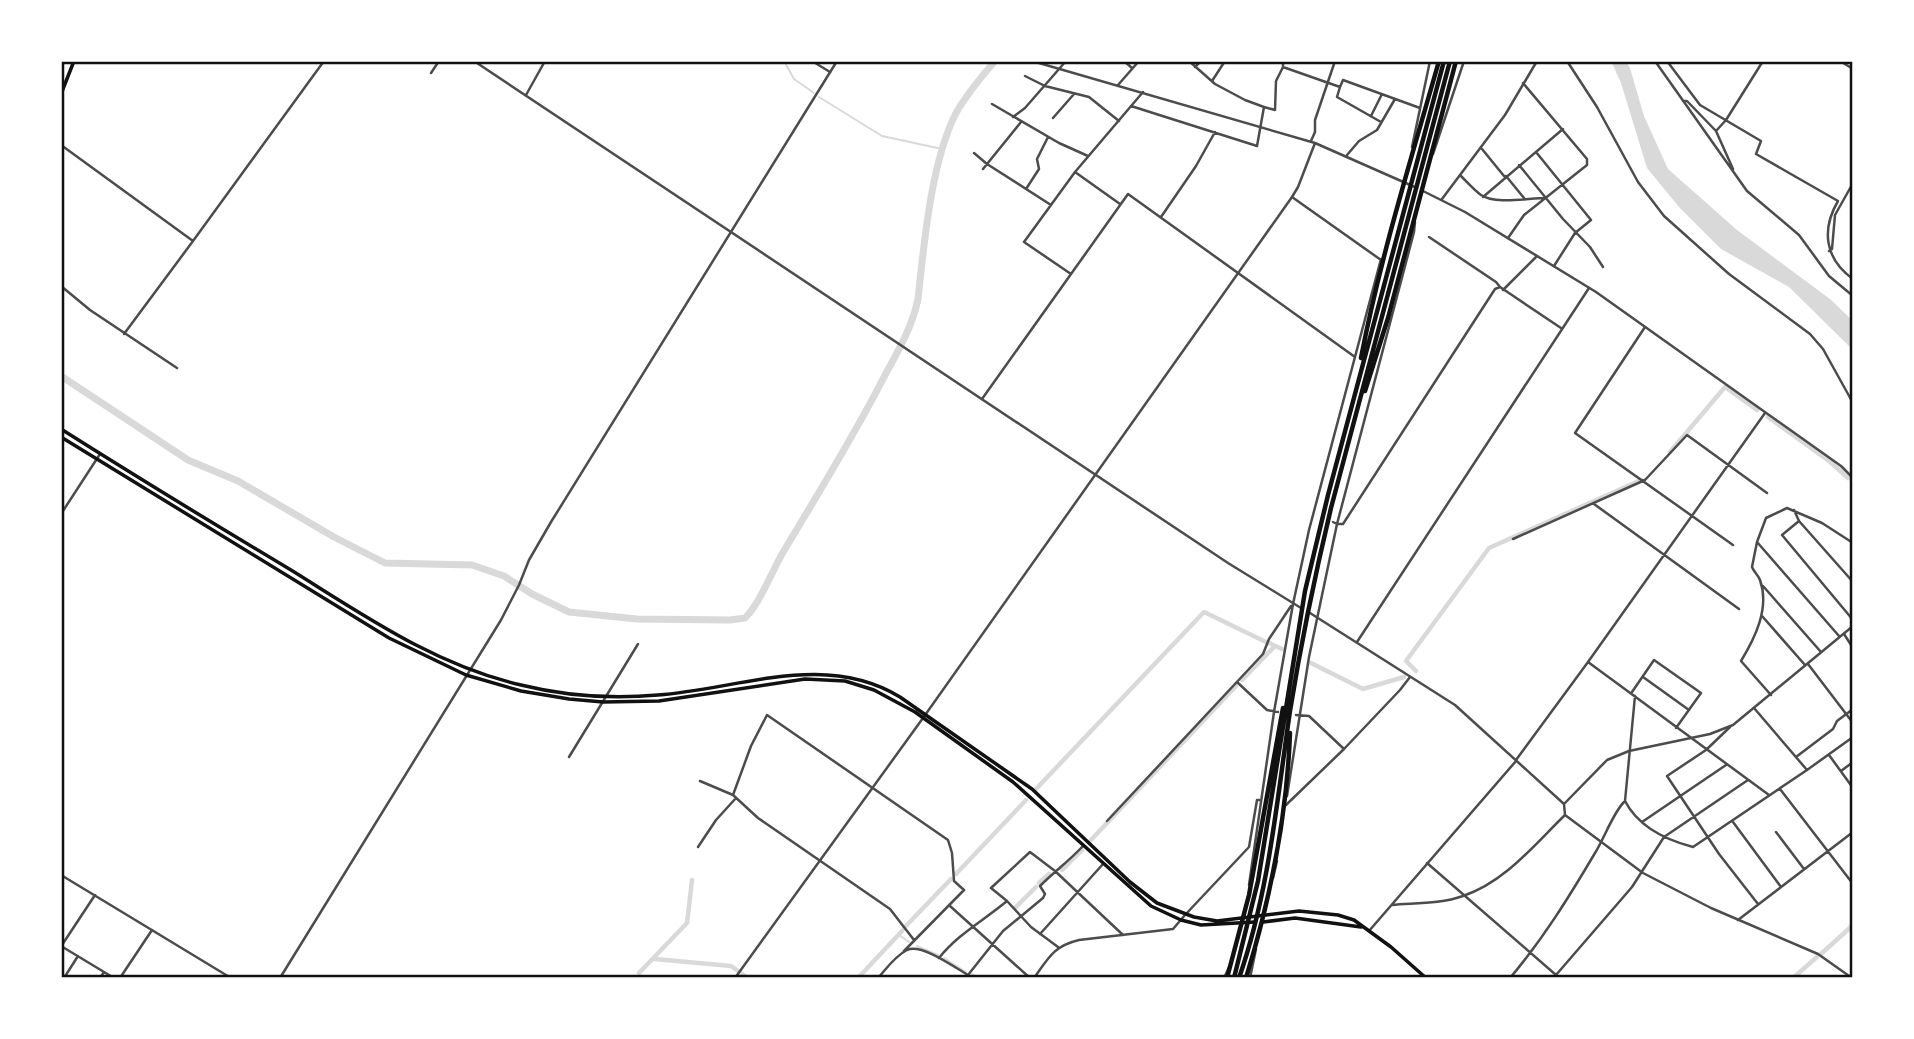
<svg xmlns="http://www.w3.org/2000/svg" width="1914" height="1039" font-family="Helvetica,sans-serif">
	<rect width="100%" height="100%" fill="#fff"/>
	<path fill="#d9d9d9" d="M1611,61h15l4,7 14,48 24,53 69,61 93,69 23,22v29l-64,-63 -68,-38 -42,-42 -32,-39 -26,-85z"/>
	<g fill="none" stroke-linecap="round" stroke-linejoin="round">
		<path stroke="#d9d9d9" stroke-width="2" d="M784,61l10,18 20,14
			M819,97l63,39 60,13
			M899,935l10,7
			M917,946l21,9
			M944,958l22,14
			M972,974l7,4"/>
		<path stroke="#d9d9d9" stroke-width="4.5" d="M1768,417l61,44 19,17
			M1670,452l55,-65 32,23
			M1269,643l13,6
			M1311,663l52,26 41,-12
			M1416,671l-10,-10 83,-113 152,-68
			M1242,680l33,-34
			M1036,789l168,-177 62,30
			M1091,840l145,-154
			M1062,870l20,-20
			M956,874l70,-74
			M1039,883l10,-9
			M1016,907l20,-20
			M904,928l47,-49
			M1821,954l32,-29
			M655,959l76,7 17,12
			M639,973l48,-50 5,-43
			M858,978l44,-47
			M1793,978l24,-21"/>
		<path stroke="#d9d9d9" stroke-width="7" d="M61,376l127,84 50,21 96,56 51,26 87,2 32,11 28,18 37,18 68,7 93,1 15,-2c15,-14 28,-50 40,-69 34,-57 69,-113 99,-172 14,-26 28,-49 34,-78 6,-55 13,-137 38,-186 11,-19 25,-36 39,-52"/>
		<path stroke="#4c4c4c" stroke-width="2.5" d="M812,61l18,11
			M1124,61l8,7
			M1567,61l30,46 41,75 26,34 65,58 81,60 13,15 30,54
			M1655,61l92,130 52,44 30,41 24,20
			M1667,61l33,44 61,36 -5,13 82,47c-17,29 -13,58 15,78
			M1840,61l13,8
			M1195,67l6,-6
			M1283,67l57,20 -3,10 44,25
			M431,73l8,-12
			M1025,76l20,10 44,11 30,24
			M1212,81l13,-20
			M1118,85l21,-24
			M1340,87l3,-7 77,28
			M526,95l19,-34
			M1683,101h4l29,30
			M992,104l67,39 29,13
			M1131,106l126,40 7,-39 -19,-7 -30,-16 -26,-23
			M1264,107l11,3 1,-29 7,-14v-6
			M1371,116l11,-22
			M1013,117l12,-9 41,-47
			M1053,118l21,-24
			M1311,141l4,-9v-12l20,-59
			M61,145l132,96 -69,93
			M1412,147l18,-86
			M1482,149l22,27
			M1536,152l55,68 -16,13 -21,33
			M974,153l13,11 64,41
			M1433,154l31,-93
			M1347,155l12,-14 18,-11 18,-31
			M1519,165l44,54 27,28 13,20
			M983,169l38,-47
			M1733,169l-17,-38 10,-11 37,-59
			M1075,172l45,32
			M1461,176c6,6 13,14 20,19 15,10 47,3 65,3
			M1506,176l18,22
			M1026,189l13,-20 -2,-10 11,-22
			M1292,197l89,63
			M1483,197l80,-68
			M1442,199l63,-84 32,-54
			M1161,217l35,-51 19,-34
			M1429,237l67,45 4,5
			M1508,238l16,-23 63,-50v-6l-64,-76
			M193,241l131,-180
			M1829,251l3,-2 3,-34 18,-32
			M1071,274l-47,-32 51,-70 68,-80
			M61,286l29,24 87,58
			M1503,290l34,-34
			M1645,327l-70,106 158,112
			M982,399l146,-205 227,163
			M1594,504l145,105
			M1794,510l5,11 54,61
			M1799,521l-17,14 71,85
			M1333,522l4,2 77,-292 1,-10
			M1513,539l132,-59 42,-45 80,58
			M1757,542l82,94
			M1763,586l58,66
			M1762,616l43,49
			M1844,634l9,14
			M1357,642l232,-354
			M1588,662l177,-249
			M1643,677l46,33
			M1237,682l30,28 11,2
			M1632,692l22,-32 47,33 -25,35
			M1771,695l-30,-34c14,-23 29,-53 19,-81 -2,-5 -6,-8 -8,-13l5,-25 9,-24 21,-10 35,15 31,20
			M1635,696l-10,105c13,25 41,39 68,46l114,-77 46,-33
			M1754,708l53,62
			M1296,715l13,1 35,33
			M1730,727l-24,23 -39,26 52,78 39,50
			M1829,755l24,33
			M569,757l69,-113
			M1796,757l37,-28 4,-8 16,-12
			M1516,760l72,-98 181,133
			M1841,771l12,-9
			M700,781l33,14 25,23 132,91 24,31
			M1780,789l73,95
			M733,795l18,-49 16,-31 181,125 4,13 2,28 10,9 -60,61
			M1287,796l22,-139 28,-133h6l152,-235 5,-2 61,41
			M1286,805l58,-56 56,-59 10,-13
			M1107,821l156,-167 6,-15 22,-33
			M1642,822l84,-57
			M1733,822l48,65
			M1776,832l28,37
			M698,847l18,-27 20,-22
			M1427,863l129,112 76,-88 32,-50 84,-57
			M1273,878l4,-17
			M1249,885l25,-173 19,-108 16,-74 72,-271
			M1007,901l24,26 27,20
			M950,906l80,72
			M1185,915l64,-68 8,-47h2
			M1738,920l115,-88
			M1040,934l63,-70
			M62,945l33,-50
			M61,946l53,32
			M939,958c19,-24 44,-37 68,-57l-16,-13 39,-36 25,19 68,64
			M968,975l35,-44 40,-33 2,-4 -5,-8c14,-14 29,-25 43,-40
			M64,978l14,-22
			M100,978l4,-6
			M120,978l32,-48
			M1224,978l6,-13
			M1250,978l6,-29
			M1510,978c33,-39 59,-81 85,-125 9,-14 18,-40 29,-51"/>
		<path stroke="#4c4c4c" stroke-width="2.5" d="M474,61l754,502 73,45
			M1032,61l283,82 102,45
			M1423,191l42,21 131,80 245,174 12,12
			M61,514l39,-60
			M1310,613l145,92 109,99 1,11 78,58 68,35 107,46 34,24
			M1808,664l45,59
			M1564,804l43,-44 22,-9 81,-17 23,-9 120,-99
			M61,875l170,103
			M1392,905c23,-2 49,-1 71,-9 42,-14 71,-51 102,-81
			M1369,931l147,-170
			M280,978l221,-358 18,-35 10,-25 22,-38 286,-461
			M735,978l188,-260 369,-521 6,-10 17,-44
			M878,978c8,-9 17,-22 29,-28 16,-7 51,20 66,28
			M1034,978c15,-21 20,-32 45,-38l94,-11 12,-14"/>
		<path stroke="#111" stroke-width="3.5" d="M61,94l13,-33"/>
		<path stroke="#111" stroke-width="3.5" d="M61,429c76,48 153,95 230,141 74,46 144,95 230,115 44,11 92,14 137,10 82,-6 166,-44 242,2l132,92 98,93 27,21 37,14 23,4 82,-10 39,4 16,5 37,27 35,31
			M61,437l328,201 77,37 55,16 48,8 34,3 56,-1 146,-22 40,2 29,9 41,22 98,70 138,124 30,14 20,5 54,-3
			M1263,922l32,-4 66,9"/>
		<path stroke="#111" stroke-width="4.5" d="M1361,358c19,-99 50,-199 78,-297
			M1365,391l23,-73 68,-257
			M1227,978l22,-83 34,-187
			M1234,978l24,-97 47,-290 23,-96 116,-434
			M1239,978c30,-86 38,-178 51,-267 11,-68 25,-136 41,-203l119,-447
			M1246,978c24,-78 41,-163 44,-245"/>
	</g>
	<rect width="1914" height="1039" fill="none" stroke="#ffffff" stroke-width="126"/>
	<rect x="63" y="63" width="1788" height="913" fill="none" stroke="#111" stroke-width="2.5"/>
</svg>
